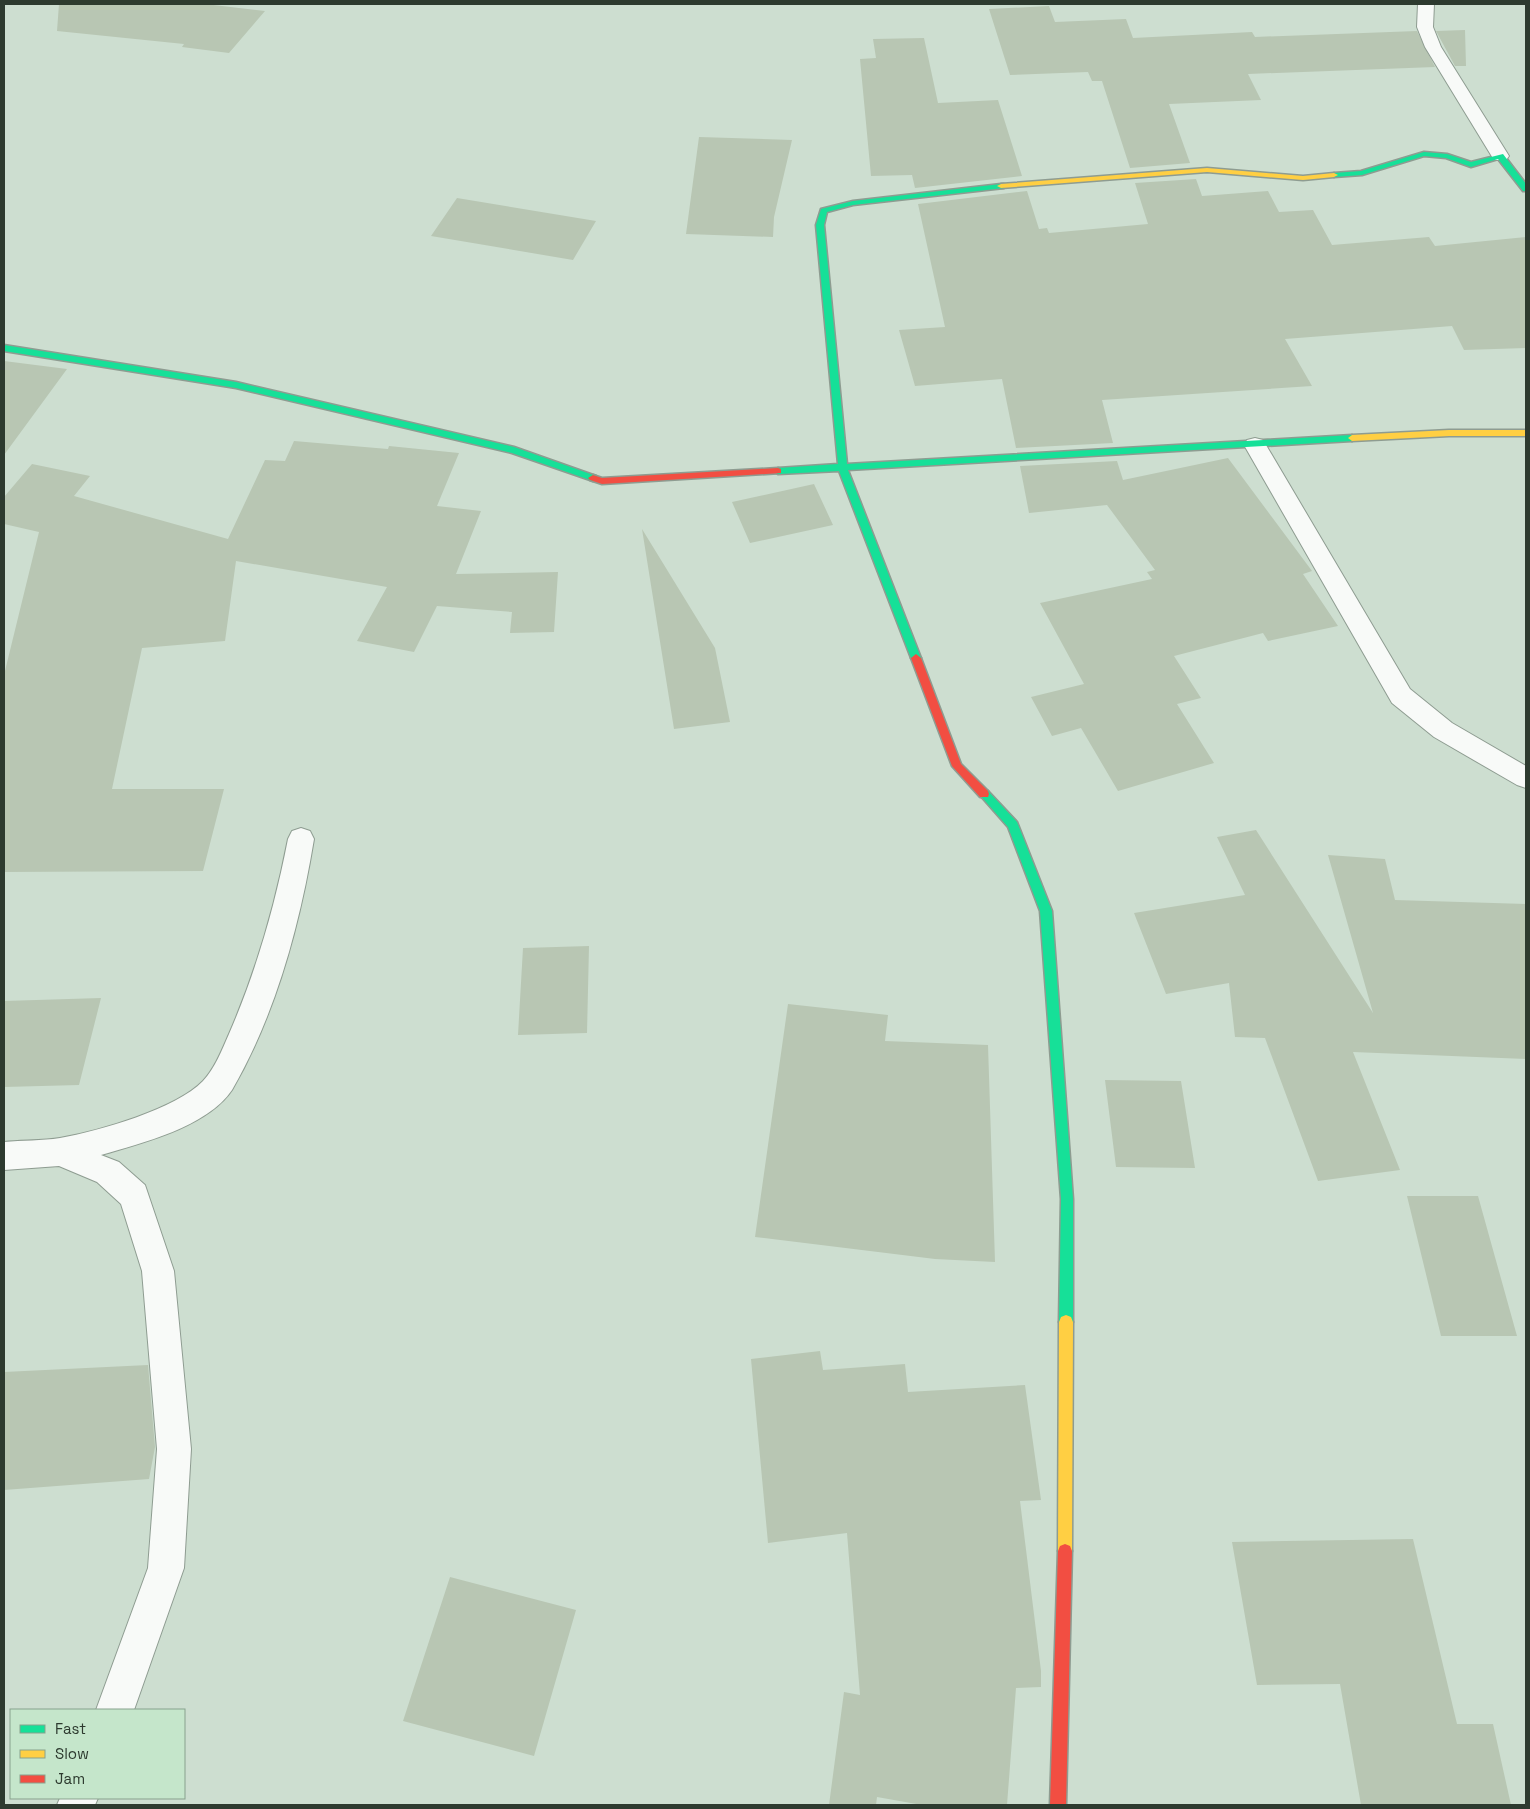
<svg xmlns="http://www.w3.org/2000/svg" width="1530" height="1809" font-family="'Space Grotesk',sans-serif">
	<rect width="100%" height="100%" fill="#cdded0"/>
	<path fill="#b8c6b3" d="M59,4h146l60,7 -36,42 -47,-6 2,-3 -127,-13z
		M1049,6l6,16 71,-3 7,19 119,-6 3,5 162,-6 18,36 -187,7 13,26 -92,4 21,59 -60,5 -28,-87h-10l-4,-9 -78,3 -21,-66z
		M1465,30l1,36h-11l-19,-35z
		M924,38l14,65 60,-3 24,76 -107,12 -3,-13 -41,1 -11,-117 16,-1 -3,-19z
		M699,137l93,3 -18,77 -1,20 -87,-3z
		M1196,179l6,17 66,-5 11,21 34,-2 19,35 97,-8 6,9 91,-9v111l-62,2 -12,-24 -167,13 27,47 -210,14 11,43 -97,5 -14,-69 -87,7 -16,-56 46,-3 -27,-123 109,-13 12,38 8,-1 2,5 99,-9 -13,-41z
		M457,198l139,23 -23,39 -142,-24z
		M4,361l63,8 -63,86z
		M294,441l94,8 1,-3 70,7 -22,53 44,5 -25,63 102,-2 -4,60 -44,1 2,-21 -75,-6 -23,46 -57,-11 30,-54 -151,-26 -11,80 -83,7 -30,141h112l-21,82 -199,1v-197l35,-143 -35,-8v-27l28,-33 58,12 -16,20 154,43 37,-79 20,1z
		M1228,458l84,113 -9,3 35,52 -70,15 -5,-8 -89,23 27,42 -24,6 37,59 -96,28 -37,-63 -29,8 -21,-39 53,-13 -44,-81 112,-24 -5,-7 8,-2 -48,-65 -78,8 -9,-47 97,-5 6,19z
		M814,484l19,41 -83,18 -18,-41z
		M642,529l73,119 15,74 -56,7z
		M1256,830l117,183 -45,-158 57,4 10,41 131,4v155l-173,-7 47,118 -82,11 -53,-143 -30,-1 -6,-54 -63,11 -32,-81 111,-18 -28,-58z
		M589,946l-2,87 -69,2 5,-87z
		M101,998l-22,87 -75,2v-86z
		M788,1004l100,11 -3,26 103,4 7,217 -60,-3 -180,-22z
		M1105,1080l76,1 14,87 -79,-1z
		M1407,1196h71l39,140h-76z
		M820,1351l3,19 82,-6 3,28 117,-7 16,115 -21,1 21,170v16l-25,1 -9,117h-85l-45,-8 -1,8h-47l15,-113 16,3 -13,-162 -79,10 -17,-184z
		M148,1365l7,82 -6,32 -145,11v-118z
		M1413,1539l44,185h36l18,81h-150l-21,-121 -83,1 -25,-143z
		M450,1577l126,33 -42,146 -131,-35z"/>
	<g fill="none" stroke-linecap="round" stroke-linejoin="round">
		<defs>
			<path id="street" d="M1418,4h16l-1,23 8,20 68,109 -3,4h-12l-69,-113 -8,-20z
				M1255,438l8,2 3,5 144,244 42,34 74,43v22l-9,-3 -83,-48 -42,-34 -148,-258 3,-5z
				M301,828l9,3 4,8c-14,85 -38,175 -82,251 -25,37 -90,53 -131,65l18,7 26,23 29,86 17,178 -7,119 -50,142h-38l52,-142 9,-119 -15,-178 -21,-67 -24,-22 -38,-16 -55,4v-28c18,-2 38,-1 56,-4 39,-7 116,-29 143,-57 12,-13 19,-31 26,-47 27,-62 46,-128 59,-195l4,-8z
				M60,1798h38l-3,7h-38z"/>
			<path id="fast" d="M1424,152l23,2 24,8 32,-8 23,30v7h-3l-25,-32 -27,8 -25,-9 -22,-2 -62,19 -28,2 -4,-2 4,-2 27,-2z
				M1001,184h3v4l-151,17 -26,7 -3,13 23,239 505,-29 4,3 -4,3 -504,29 73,188 -5,4 -5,-4 -72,-187 -61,3 -5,-3 5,-3 60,-4 -22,-239 5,-16 32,-8z
				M4,345l232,37 278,65 82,29 2,2 -5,3 -81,-28 -276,-65 -232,-37z
				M984,790l4,1 29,31 35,89 21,288v123l-2,5 -5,2 -5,-2 -2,-5 2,-123 -21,-288 -32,-84 -29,-33z"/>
			<path id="slow" d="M1207,168l96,8 31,-3 4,2 -4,2 -31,3 -96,-8 -206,16 -4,-2 4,-2z
				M1449,430h77v6h-77l-97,5 -4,-3 4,-3z
				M1066,1315l5,2 2,5 -1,229 -2,5 -5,2 -5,-2 -2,-5 1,-229 2,-5z"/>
			<path id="jam" d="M778,468l3,1v4l-179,11 -12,-4 -2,-2 5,-3 9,3z
				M916,654l5,4 40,106 27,27 1,3 -1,3h-8l-28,-31 -41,-108z
				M1065,1544l5,2 2,5 -6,254h-16l8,-254 2,-5z"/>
		</defs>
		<use href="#street" stroke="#8e9c91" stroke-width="2"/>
		<use href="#fast" stroke="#8e9c91" stroke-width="3"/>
		<use href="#slow" stroke="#8e9c91" stroke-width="3"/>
		<use href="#jam" stroke="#8e9c91" stroke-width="3"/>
		<use href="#street" fill="#f8faf8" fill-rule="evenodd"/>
		<use href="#fast" fill="#16e098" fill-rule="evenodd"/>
		<use href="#slow" fill="#ffcf43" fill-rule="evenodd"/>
		<use href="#jam" fill="#f24e42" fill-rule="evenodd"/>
	</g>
	<rect width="1530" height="1809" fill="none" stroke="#2d3a2f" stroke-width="10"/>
	<rect x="10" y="1709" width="175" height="90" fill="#c5e6cb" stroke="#88a18d"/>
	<rect x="20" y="1725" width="25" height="8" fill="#16e098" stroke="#88a18d"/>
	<text x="55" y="1734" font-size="15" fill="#2d3a2f">Fast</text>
	<rect x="20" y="1750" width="25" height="8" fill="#ffcf43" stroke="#88a18d"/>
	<text x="55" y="1759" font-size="15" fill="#2d3a2f">Slow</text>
	<rect x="20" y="1775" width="25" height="8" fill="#f24e42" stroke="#88a18d"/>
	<text x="55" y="1784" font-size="15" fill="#2d3a2f">Jam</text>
</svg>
